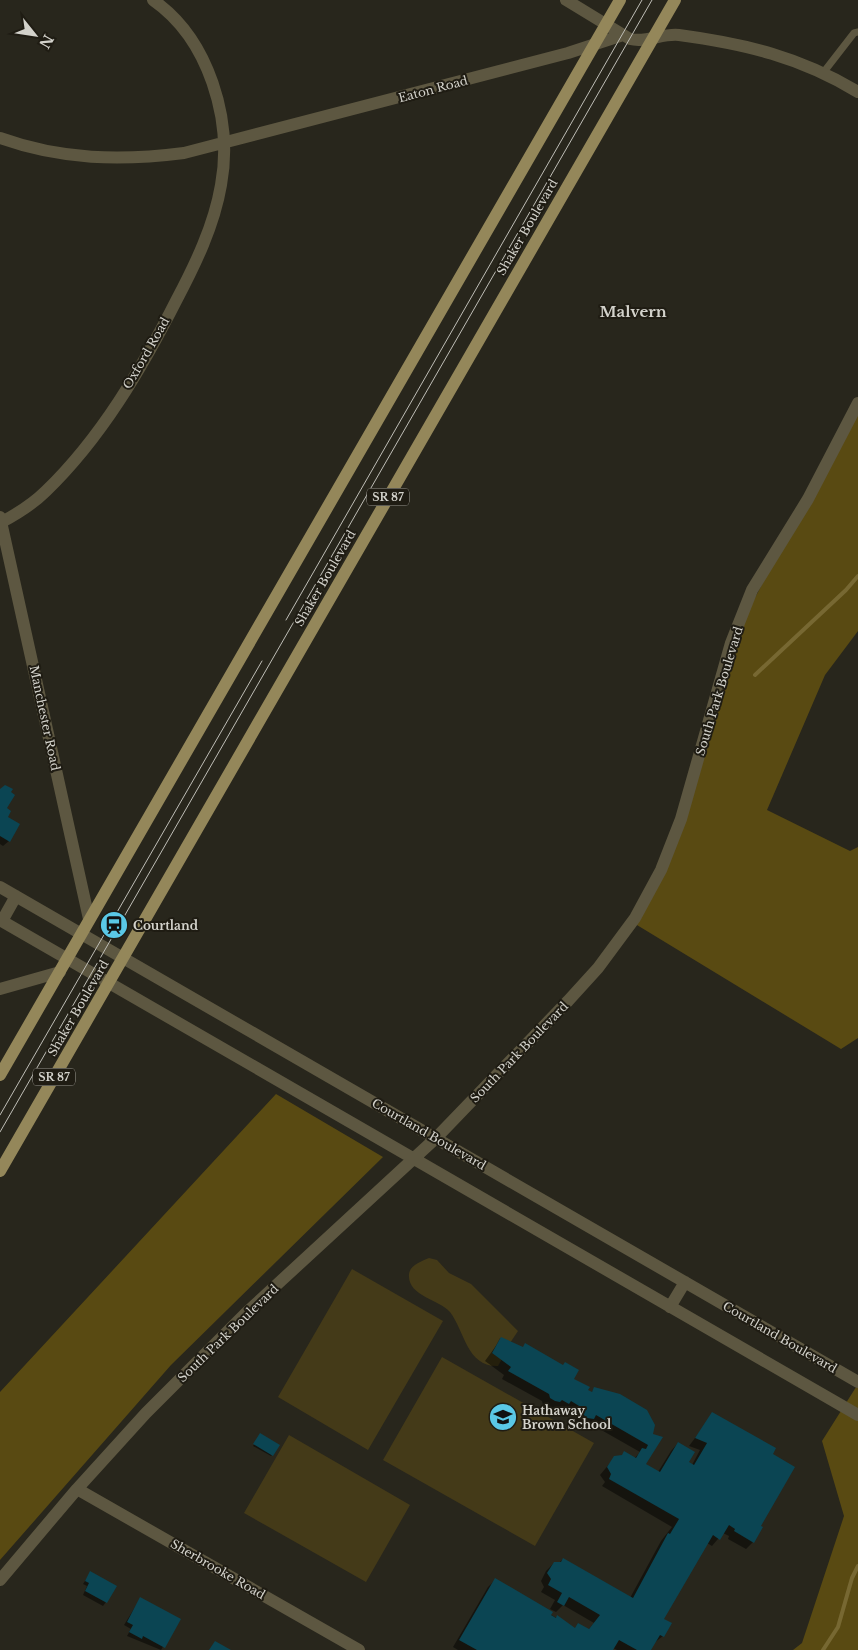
<svg xmlns="http://www.w3.org/2000/svg" width="858" height="1650" font-family="'Libre Baskerville',serif">
	<rect width="100%" height="100%" fill="#28261c"/>
	<path fill="#443a18" d="M429,1258l8,2 12,13 22,11 47,47 -8,12 -10,-5 -8,15 10,6 -4,7c-31,1 -33,-34 -48,-54 -11,-13 -43,-16 -41,-38 1,-9 13,-13 20,-16z
		M352,1269l91,52 -75,129 -90,-53z
		M442,1357l152,86 -59,103 -152,-86z
		M289,1435l121,70 -44,77 -122,-69z"/>
	<path fill="#594a12" d="M858,403v228l-33,44 -58,135 83,41 8,-4v191l-17,11 -209,-127 29,-52 70,-227z
		M276,1094l107,63 -212,208 -171,195v-168z
		M858,1384v266h-65l9,-7 42,-127 -22,-75z"/>
	<path fill="#0007" d="M0,789l6,20 3,32 -6,5 -3,-2z
		M501,1339l71,40 14,11 5,3 4,-5 58,37 -9,39 14,8 13,-21 7,-8 9,20 5,2 8,-15 -11,-4 24,-32 46,112 -6,16 -7,7 -18,-10 1,-3 -6,-3 -11,13 -5,-3 -44,76 7,5 -7,12 -9,7 -4,7h-33l-4,-2 -1,2h-154l-5,-3 35,-60 7,-7 79,49 14,1 6,-7 -31,-18 -7,7 -6,-3 5,-9 -14,-8 3,-5 -3,-6 5,-10 8,-8h5l4,-4 67,39 31,-57 11,-14 -70,-41 3,-4 -5,-7 15,-18 19,2 6,-7 -51,-29 -4,3 -6,-1 -3,-5 2,-3 -15,-9 -2,3 -7,-4 -7,1 -4,-3 -1,-4 -40,-22 2,-4 -19,-14z
		M259,1436l13,19 -1,1 -18,-10z
		M91,1572l15,30 -3,4 -20,-11 4,-9 -4,-2z
		M140,1599l39,21 -18,30 -34,-14 4,-7 -7,-4z"/>
	<g fill="none" stroke-linecap="round" stroke-linejoin="round">
		<path stroke="#776832" stroke-width="4" d="M755,675l91,-85 12,-14
			M823,1650l15,-23 14,-49 6,-12"/>
	</g>
	<path fill="#0b4553" d="M5,785l8,4 -2,3 4,3 -8,13 4,3 -3,6 12,7 -10,18 -10,-6v-47z
		M501,1337l22,10 2,-4 38,22 2,-3 14,8 -5,9 16,8 -2,3 4,2 2,-5 26,7 27,16 8,15 -2,9 10,3 -17,27 14,8 18,-30 17,10 -6,10 5,3 13,-22 -12,-5 17,-26 64,36 -3,6 22,13 -34,59 2,1 -9,16 -20,-12 1,-2 -6,-4 -9,15 -7,-5 -49,84 8,4 -8,14 -4,-2 -9,15h-14l-18,-10 -6,10h-136l-18,-10 36,-62 58,34 -2,3 5,3 1,-3 18,13 3,-5 11,6 11,-14 -31,-18 -5,9 -7,-4 5,-9 -14,-8 3,-6 -4,-6 7,-11h7l2,-4 70,40 35,-65 2,1 9,-15 -70,-40 2,-5 -4,-7 7,-11 8,-1 2,-4 12,7 6,-10 4,1 2,-4 -52,-30 -2,4 -7,-1 -5,-5 2,-4 -13,-8 -2,3 -7,-4 -2,2 -5,-1 -5,-3 -1,-4 -41,-23 3,-4 -19,-14z
		M260,1433l20,12 -7,11 -20,-12z
		M90,1571l27,15 -10,17 -22,-12 4,-8 -4,-2z
		M140,1597l41,22 -16,29 -22,-12 -1,3 -13,-7 4,-7 -6,-3z
		M215,1641l16,9h-22z"/>
	<g fill="none" stroke-linecap="round" stroke-linejoin="round">
		<path stroke="#5d5741" stroke-width="7" d="M823,73l31,-40 4,-1"/>
		<path stroke="#5d5741" stroke-width="12" d="M566,0l64,39c16,4 33,-6 49,-4 67,9 121,22 179,57
			M0,138c61,22 121,23 184,15l384,-100 55,-18
			M0,517l89,402
			M0,523c17,-9 33,-19 46,-32 55,-53 96,-123 130,-190 19,-36 38,-75 45,-116 12,-65 -12,-146 -68,-185
			M0,887l858,495
			M0,920l858,495
			M2,921l14,-25
			M0,989l60,-17
			M670,1307l15,-25
			M77,1489l282,161
			M0,1580l77,-91 69,-76 99,-99 191,-176 132,-137 30,-33 37,-50 26,-48 20,-51 50,-176 21,-53 56,-91 50,-96"/>
		<path stroke="#94875a" stroke-width="12" d="M0,1075l620,-1075
			M0,1171l675,-1171"/>
		<path stroke="#bfbeb7" stroke-width="1" d="M286,620l356,-620
			M0,1115l262,-454
			M0,1132l652,-1132"/>
	</g>
	<defs>
		<symbol id="station-disc" viewBox="-11 -11 22 22"><circle r="9.5" fill="#5ac8e6" stroke="#1f1c13"/><path d="M-3-6H3Q5-6 5-4V2Q5 4 3 4L4.5 6H3L1.5 4h-3L-3 6H-4.5L-3 4Q-5 4-5 2V-4Q-5-6-3-6ZM-3.5-4v3h7v-3ZM-3.5 1v1.5H-2V1ZM2 1v1.5H3.5V1Z" fill="#111"/></symbol>
		<symbol id="school-disc" viewBox="-11 -11 22 22"><circle r="9.5" fill="#5ac8e6" stroke="#1f1c13"/><path d="M0-5L7-2L0 1L-7-2ZM-4 1L0 2.5L4 1V4Q0 6-4 4Z" fill="#111"/></symbol>
	</defs>
	<g fill-rule="evenodd">
		<use href="#station-disc" x="98" y="909" width="32" height="32"/>
		<use href="#school-disc" x="487" y="1401" width="32" height="32"/>
	</g>
	<g text-anchor="middle" dominant-baseline="central" stroke-width="4" stroke-linejoin="round" paint-order="stroke">
		<g fill="#1f1c13" stroke="#9d9b94" stroke-width="1">
			<rect x="367" y="488.5" width="42" height="17" rx="4"/>
			<rect x="33" y="1068.5" width="42" height="17" rx="4"/>
		</g>
		<g font-size="11" font-weight="bold" fill="#d3d2cb">
			<text x="388" y="497">SR 87</text>
			<text x="54" y="1077">SR 87</text>
		</g>
		<g font-size="12" fill="#d3d2cb" stroke="#1f1c13">
			<text transform="translate(433 89) rotate(-15)">Eaton Road</text>
			<text transform="translate(527 227) rotate(-60)">Shaker Boulevard</text>
			<text transform="translate(146 353) rotate(-60)">Oxford Road</text>
			<text transform="translate(325 578) rotate(-60)">Shaker Boulevard</text>
			<text transform="translate(719 691) rotate(-73)">South Park Boulevard</text>
			<text transform="translate(45 718) rotate(78)">Manchester Road</text>
			<text transform="translate(78 1008) rotate(-60)">Shaker Boulevard</text>
			<text transform="translate(519 1052) rotate(-46)">South Park Boulevard</text>
			<text transform="translate(429 1134) rotate(30)">Courtland Boulevard</text>
			<text transform="translate(228 1333) rotate(-44)">South Park Boulevard</text>
			<text transform="translate(780 1337) rotate(30)">Courtland Boulevard</text>
			<text transform="translate(218 1569) rotate(30)">Sherbrooke Road</text>
		</g>
		<g font-size="12" font-weight="bold" fill="#d3d2cb" stroke="#1f1c13" text-anchor="start">
			<text x="133" y="925">Courtland</text>
			<text x="522" y="1410">Hathaway<tspan x="522" dy="14">Brown School</tspan></text>
		</g>
		<g font-size="15" font-weight="bold" fill="#d3d2cb" stroke="#1f1c13">
			<text x="633" y="311">Malvern</text>
		</g>
	</g>
	<g transform="translate(35 35) rotate(120)" stroke="#1f1c13" stroke-width="4" paint-order="stroke">
	<path d="M0-4L9 19L0 12L-9 19Z" fill="#d3d2cb"/>
	<text y="-8" font-size="14" font-weight="bold" text-anchor="middle" fill="#d3d2cb">N</text>
	</g>
</svg>
